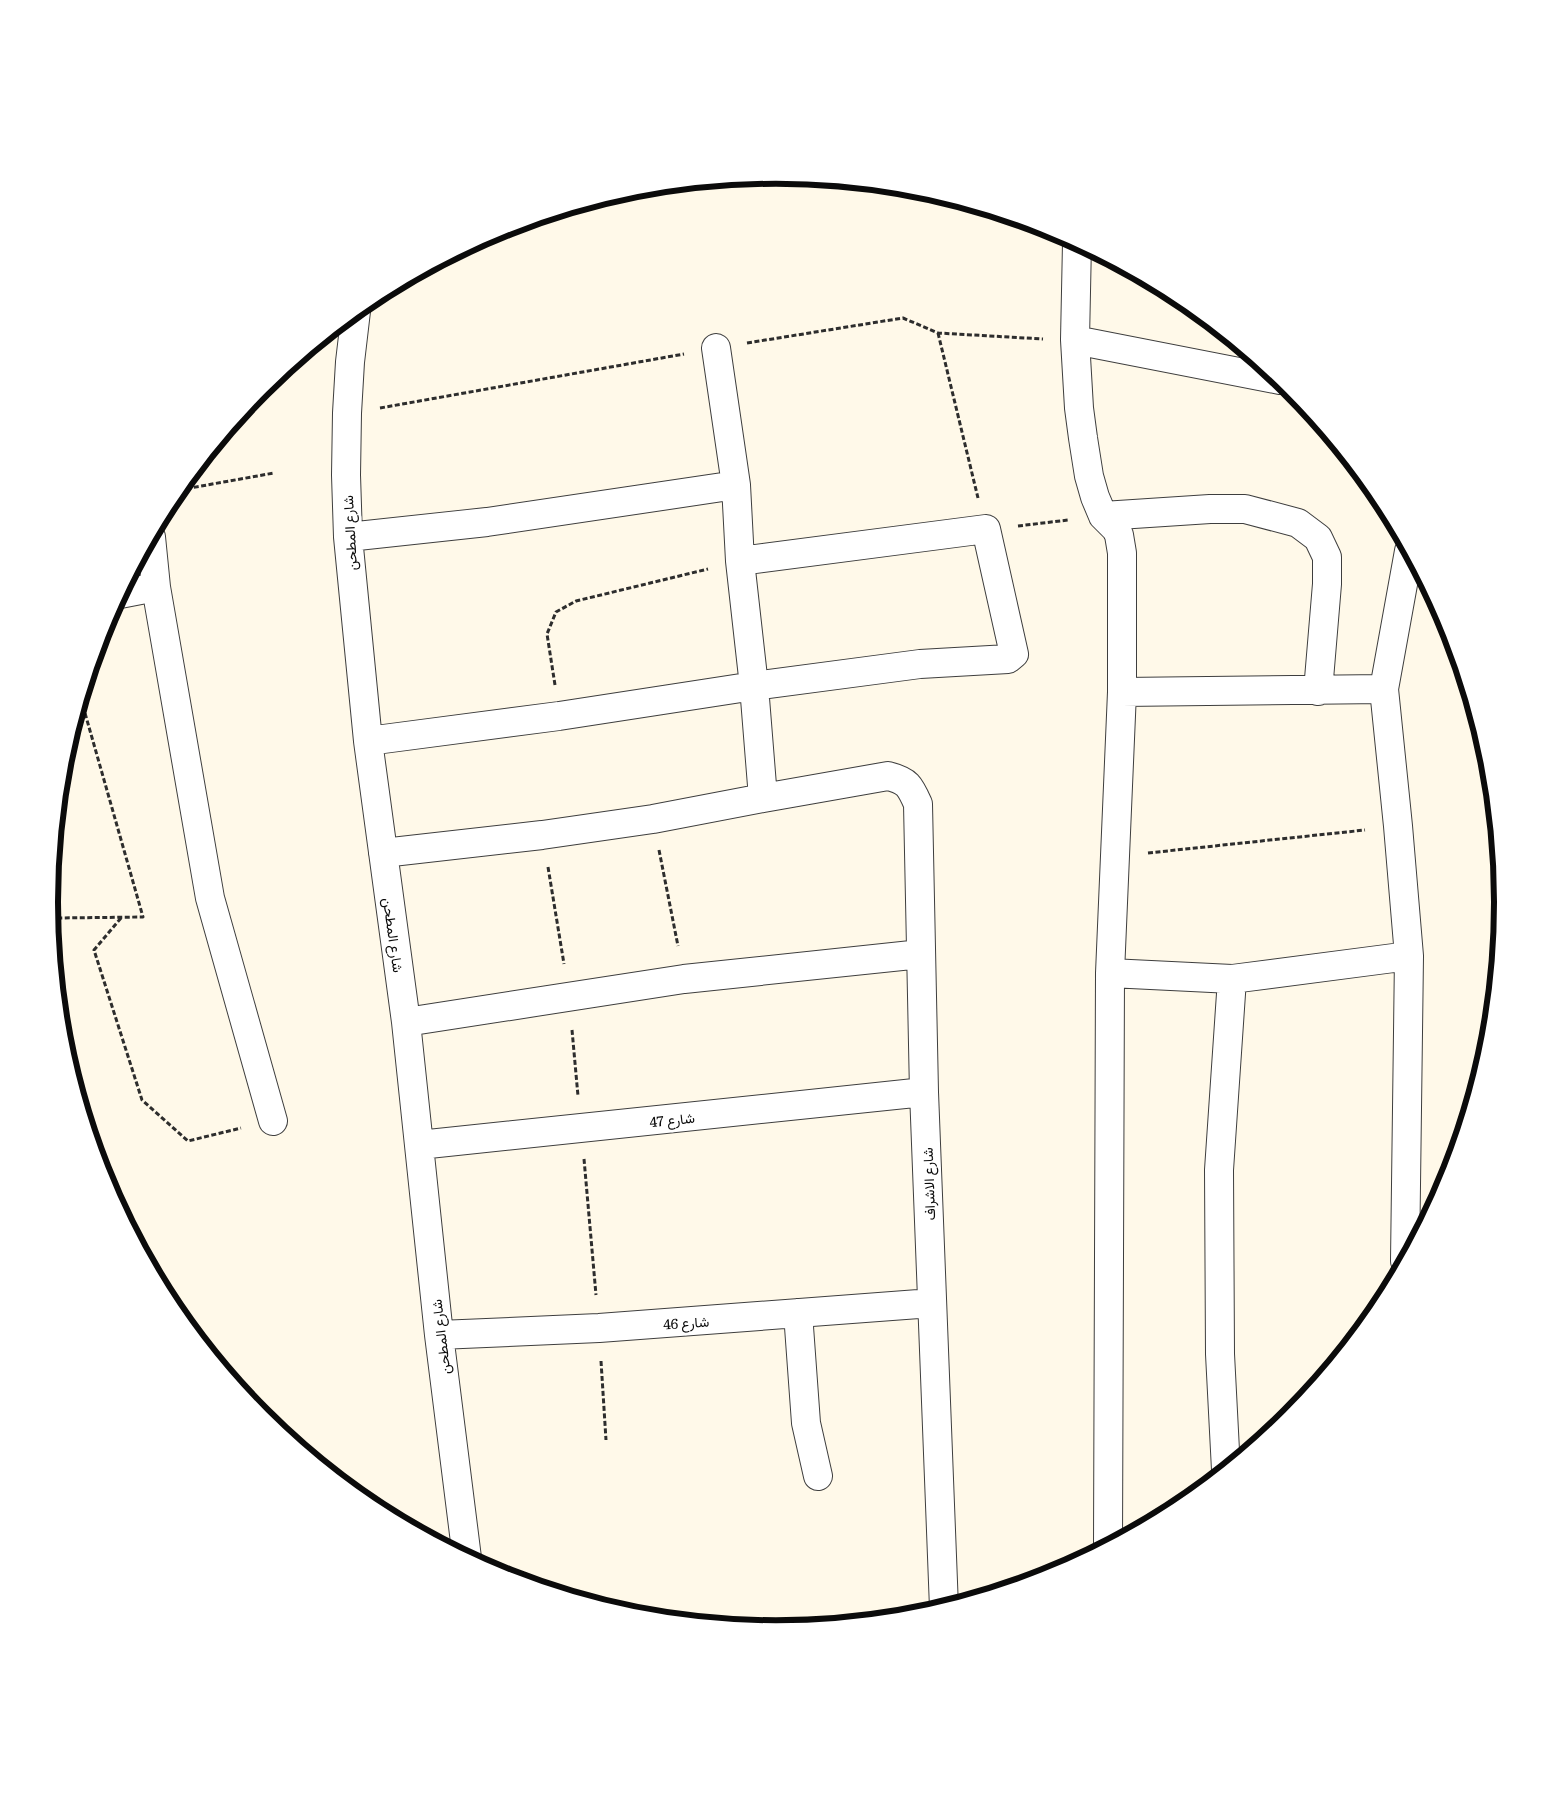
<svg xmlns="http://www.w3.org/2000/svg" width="1552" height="1805" font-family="Literata,Vazirmatn,serif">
	<rect width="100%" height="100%" fill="#fff9e9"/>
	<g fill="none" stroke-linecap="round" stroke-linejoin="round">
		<defs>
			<path id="minor" d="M1077,243l-2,97 4,68 4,30 6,38 6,21 8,19 13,13 3,6 3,18v139l-12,281 -2,573
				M356,311l-6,51 -3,51 -1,62 2,62 20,204 38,281 33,313 28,223
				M1075,340l205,40
				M716,348l20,137 4,76 14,125 9,112
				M1103,516l107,-7h35l53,14 20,15 9,19v27l-9,107
				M151,537l5,50 54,311 63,223
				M348,537l139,-15 249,-37
				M120,594l36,-7
				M1122,692l262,-3
				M368,741l191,-25 195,-30 166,-22 88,-5 6,-5 -28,-125 -246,32
				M383,853l159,-18 111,-16 110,-21 125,-22c20,5 22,10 30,28l6,288 20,516
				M1110,973l122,6 177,-23
				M406,1022l278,-43 237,-25
				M419,1145l505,-53
				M1405,1261l4,-305 -11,-130 -14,-137 25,-138
				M798,1313l8,110 12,53
				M439,1335l160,-7 333,-25
				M1226,1470l-6,-116 -1,-184 13,-191"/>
		</defs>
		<use href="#minor" stroke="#3e3e3e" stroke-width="30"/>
		<path stroke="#2d2d2d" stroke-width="3" stroke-dasharray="5 2.5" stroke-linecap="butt" d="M938,333l40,165
			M747,343l156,-25 35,15 105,6
			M380,408l304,-54
			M179,490l95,-17
			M1018,526l50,-6
			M555,685l-8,-51 9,-22 20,-11 132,-32
			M659,850l19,96
			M1148,853l217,-23
			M52,866l5,52 86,-1 -62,-218
			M548,867l16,97
			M121,918l-27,32 48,150 46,41 53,-13
			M572,1030l6,66
			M584,1159l12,136
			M601,1361l5,79"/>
		<use href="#minor" stroke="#fff" stroke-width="28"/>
	</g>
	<g text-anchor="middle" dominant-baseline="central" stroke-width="5" stroke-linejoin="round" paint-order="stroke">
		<g font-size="14" fill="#0b0b0b" stroke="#fff">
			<text transform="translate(349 533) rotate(-93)">شارع المطحن</text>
			<text transform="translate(394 935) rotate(82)">شارع المطحن</text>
			<text transform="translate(672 1119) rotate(-6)">شارع 47</text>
			<text transform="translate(928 1184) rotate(-92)">شارع الاشراف</text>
			<text transform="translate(686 1322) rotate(-4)">شارع 46</text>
			<text transform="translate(440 1337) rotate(-97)">شارع المطحن</text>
		</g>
	</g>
	<path d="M0 0H1552V1805H0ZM58 902a718 718 0 1 1 1436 0a718 718 0 1 1-1436 0Z" fill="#fff" fill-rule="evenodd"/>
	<path fill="none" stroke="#0b0b0b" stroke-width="6" d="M58 902a718 718 0 1 1 1436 0a718 718 0 1 1-1436 0Z"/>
</svg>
